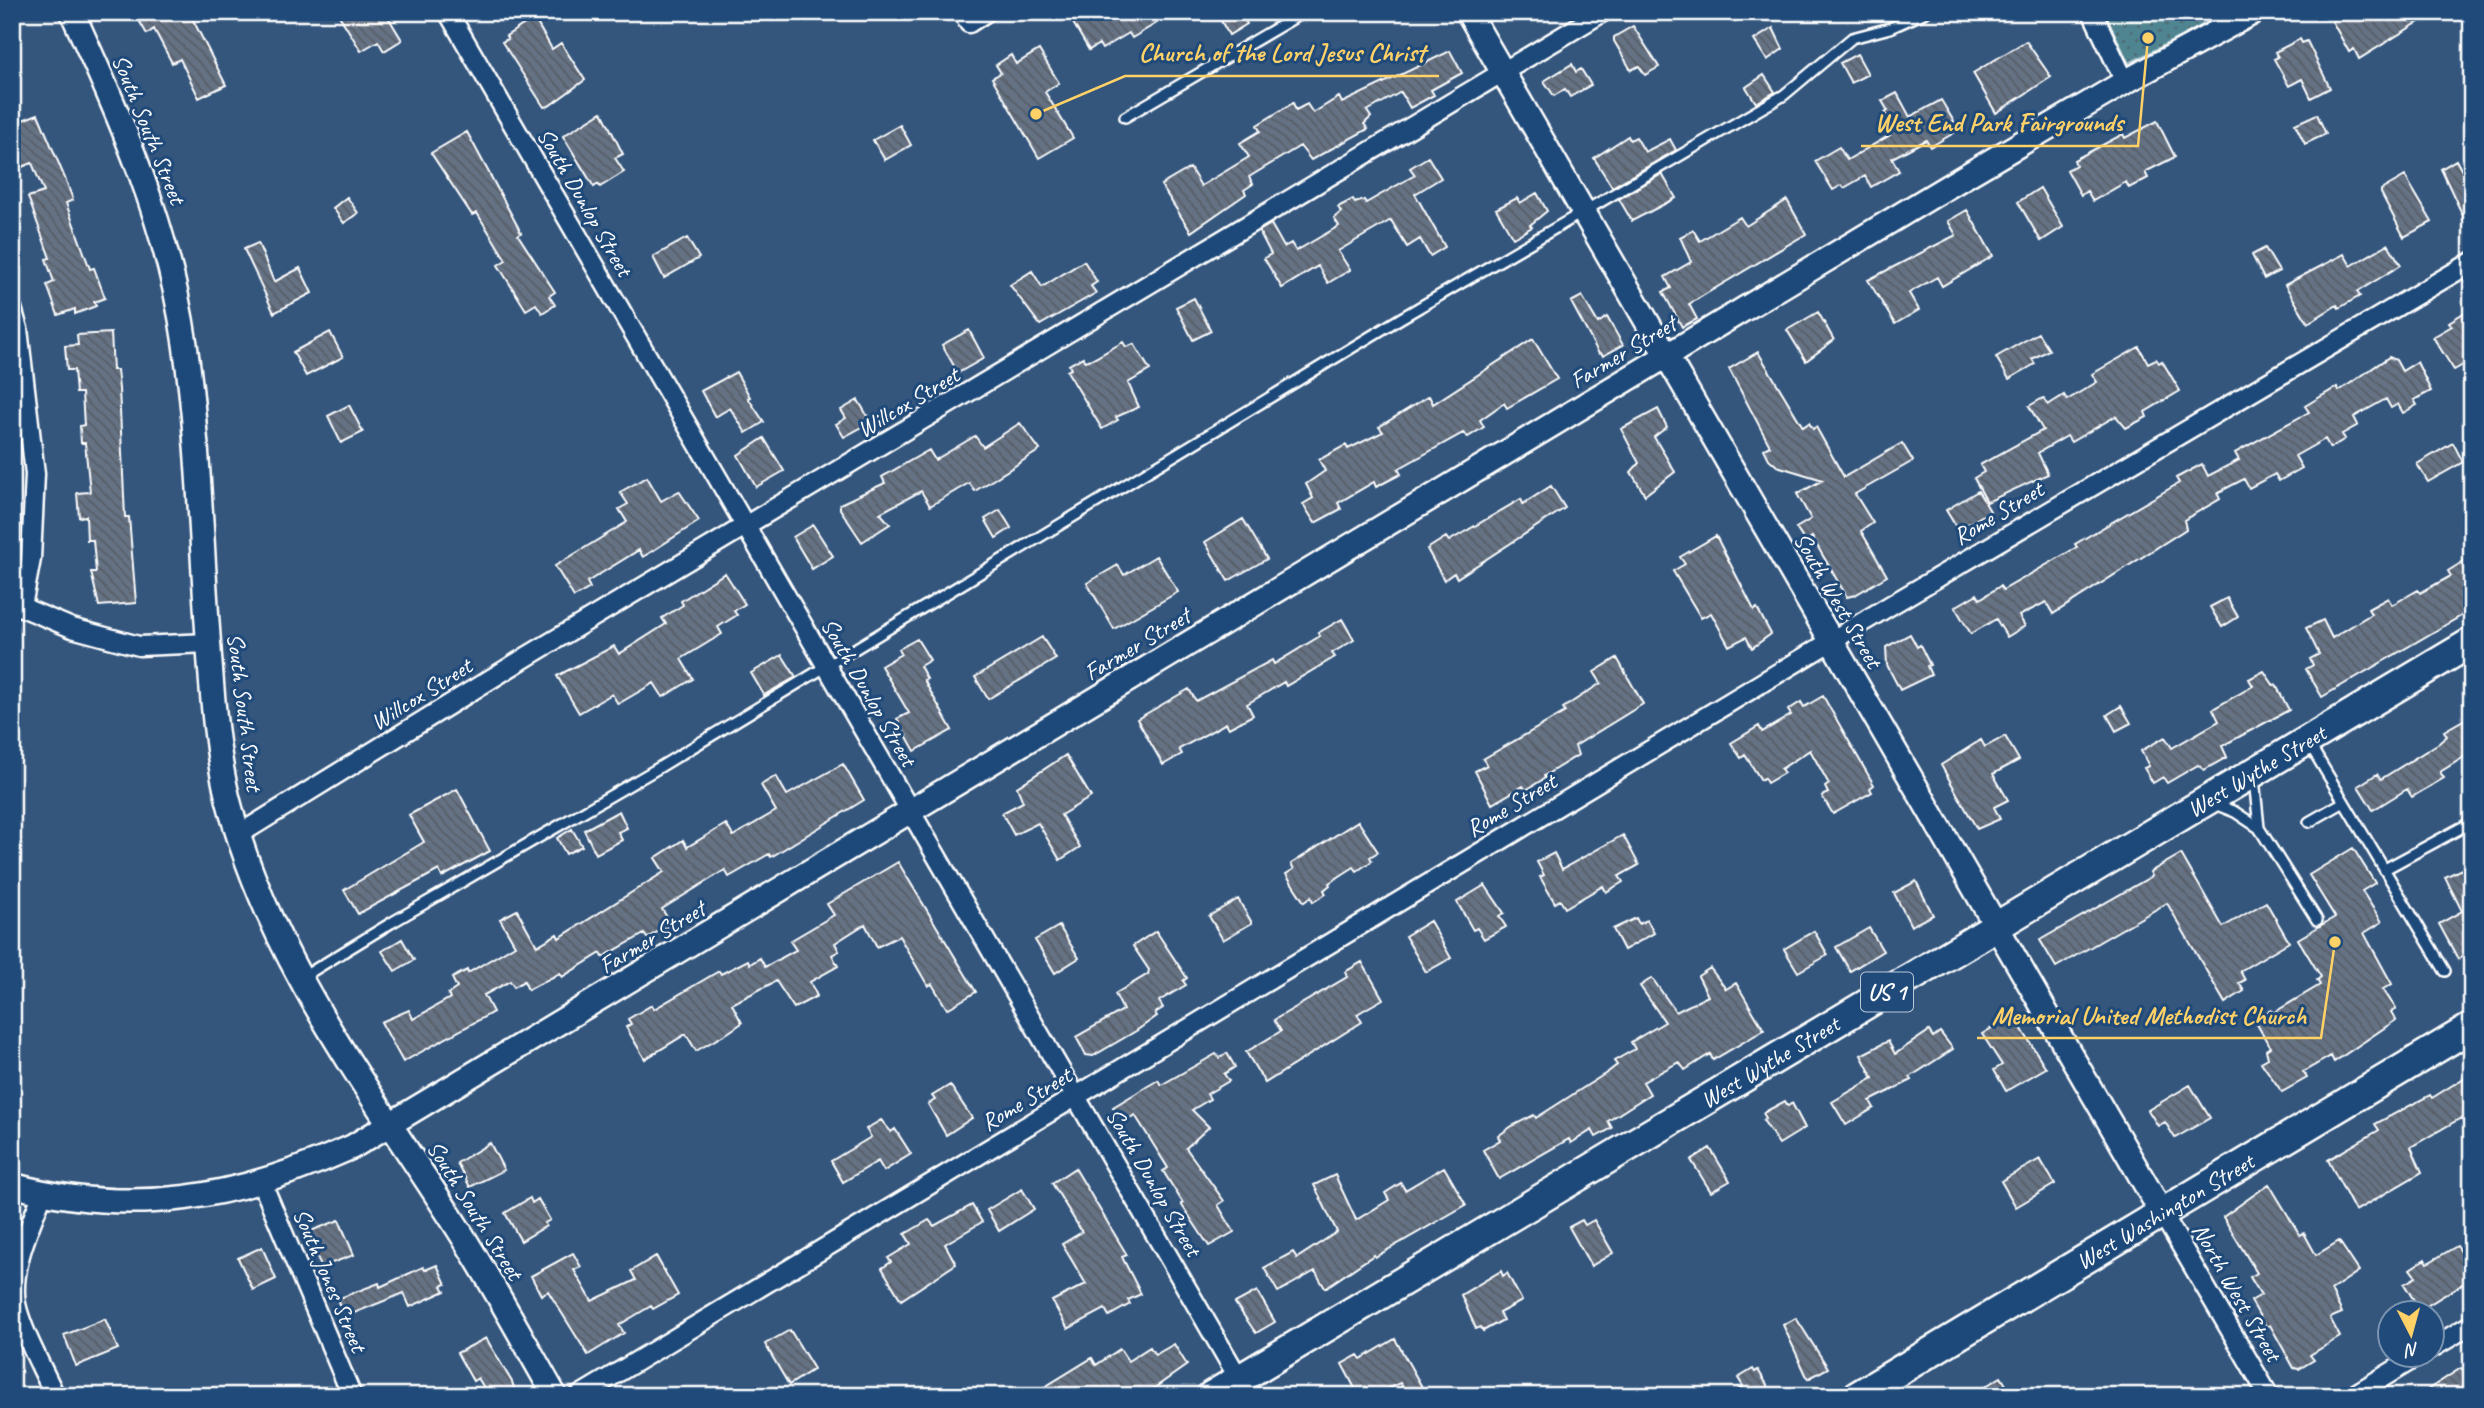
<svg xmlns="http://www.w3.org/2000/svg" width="2484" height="1408" font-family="Caveat,sans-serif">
	<defs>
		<pattern id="grass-dots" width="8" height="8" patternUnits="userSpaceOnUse" patternTransform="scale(1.75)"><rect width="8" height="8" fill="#4f8491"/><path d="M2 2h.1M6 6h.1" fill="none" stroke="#4e6b72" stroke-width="1.8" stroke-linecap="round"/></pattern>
		<pattern id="building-back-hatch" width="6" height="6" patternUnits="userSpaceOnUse" patternTransform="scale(1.75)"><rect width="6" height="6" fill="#657284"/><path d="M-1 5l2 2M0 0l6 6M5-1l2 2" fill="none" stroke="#575d65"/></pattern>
	</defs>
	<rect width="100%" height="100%" fill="#34567d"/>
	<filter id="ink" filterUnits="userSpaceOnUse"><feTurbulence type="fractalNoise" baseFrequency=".0143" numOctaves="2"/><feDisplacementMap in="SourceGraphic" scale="14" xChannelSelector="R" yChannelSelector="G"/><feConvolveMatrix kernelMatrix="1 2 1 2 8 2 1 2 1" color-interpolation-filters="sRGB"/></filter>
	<g filter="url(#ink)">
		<path fill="url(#grass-dots)" stroke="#a7c2c8" stroke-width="2" d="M2104,12h126l-101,51z"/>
		<path fill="url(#building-back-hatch)" stroke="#fff" stroke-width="2" d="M134,12h55l37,73 -27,13 -19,-39 -8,4 -18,-34 -7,5z
			M337,12h48l17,28 -18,11 -6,-10 -17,10z
			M1087,12h64l6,11 -25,15 -3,-5 -27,16 -3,-5 -10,6 -17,-29z
			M1216,12h24l7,12 -18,11z
			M2347,12h88l-76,47 -5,-10 -5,3 -17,-31z
			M534,18l18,31 9,-6 24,37 -36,26 -5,1 -42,-65 6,-3 -2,-3z
			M1633,26l26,41 -14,8 -6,-9 -8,4 -17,-29v-4z
			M1773,28l10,21 -16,11 -13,-20z
			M2300,39l2,4 5,-2 23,47 -19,10 -9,-19 -13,7 -15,-27 4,-2 -3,-5z
			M2026,41l25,36 -55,36 -23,-40z
			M1039,50l20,33 -14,9 28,46 -34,20 -47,-80 9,-5 -5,-8 15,-10 5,9z
			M1450,51l12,22 -31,17 3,5 -24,13 -9,-16 -34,19 4,6 -7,7 4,5 -57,31 -11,-14 -51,31 4,7 -9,6 2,4 -55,38 -30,-47 29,-17 11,18 48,-29 -9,-14 20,-12 -3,-6 36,-22 3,7 11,-6 6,9 26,-16 3,6z
			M1857,54l11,20 -17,9 -11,-20z
			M1572,64l4,8 5,-3 10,16 -21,12 -5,-8 -11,7 -10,-15z
			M1764,75l11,17 -19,11 -10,-16z
			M1897,93l13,24 31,-17 18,30 -29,17 -4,-7 -34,18 7,13 -28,16 -6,-11 -21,12 -2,-3 -9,5 -18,-29 24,-14 8,13 43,-25 -7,-13 5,-3 -3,-6 3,-2 -6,-10z
			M602,112l21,42 -8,4 9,14 -24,15 -2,-3 -4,3 -31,-51z
			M38,114l29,69 6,17 -7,3 24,66 4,-1 11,30 -11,4 2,4 -21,8v-5l-17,6 -11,-30 7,-3 -8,-23 4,-1 -22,-61 16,-5 -12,-29 -15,6 -5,-12v-33z
			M2317,114l9,20 -21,10 -10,-20z
			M2157,121l18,36 -30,15 3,6 -19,10 -3,-6 -33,19 -6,-10 -6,4 -14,-25 9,-5 -2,-5 49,-26 2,4z
			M900,125l11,20 -26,15 -12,-20z
			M467,132l50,93 4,8 -3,2 37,57 -6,4 6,9 -13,8 -6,-9 -10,6 -28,-45 8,-5 -29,-47 -5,2 -41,-62z
			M1628,136l2,4 6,-3 9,15 25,-13 6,11 -64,37 -18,-29z
			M1428,157l13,21 -26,16 30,53 -15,9 -10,-17 -13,8 -16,-27 -53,31 12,19 -22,13 -10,-17 -36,22 -18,-30 7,-4 -12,-23 12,-7 13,23 7,-4 5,8 43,-25 -5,-8 7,-6 -3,-5 15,-8 2,4 9,-3 2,3 49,-28 -5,-7z
			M2456,160l6,11 10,-6v70l-31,-66z
			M1662,174l14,24 -44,23 -13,-22z
			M2405,176l27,46 -28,15 -23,-44v-3z
			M2040,188l23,39 -22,14 -23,-39z
			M1537,193l10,18 -17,14 2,2 -19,11 -17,-29 21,-11 3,5z
			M347,197l11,16 -14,10 -11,-15z
			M1787,200l19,34 -117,70 8,15 -15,8 -19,-35 8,-4 -6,-11 26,-15 -11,-25 13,-7 7,11 40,-24 6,9z
			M1967,210l26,46 -51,30 -5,-9 -28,16 10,17 -24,14 -27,-44 88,-45 -8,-14z
			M687,238l12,20 -35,20 -11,-21z
			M258,243l16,39 26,-14 12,25 -38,20 -30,-64z
			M2388,244l13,21 -44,27 3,4 -21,12 -2,-3 -29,18 -23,-38 59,-31 7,12z
			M2265,248l14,23 -15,8 -12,-24z
			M1084,261l13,21 -6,4 5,7 -56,32 -30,-40 22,-14 10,16z
			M1582,296l16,27 9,-6 16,28 -20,11 -2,-3 -2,1 -28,-52z
			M1194,298l17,33 -18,9 -17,-33z
			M2467,311l5,9v40l-18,10 -21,-33 19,-11 -3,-4z
			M1818,312l16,28 -28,21 -19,-31z
			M969,330l15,28 -26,15 -16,-28z
			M330,332l13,25 -37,19 -13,-24z
			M111,333l2,37h4l2,19 6,128h4l7,86 -37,3 -8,-34h5l-3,-32h-6l-1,-24 -7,1 -2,-24 13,-1 -5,-49h-4l-1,-17 4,-1 -2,-32h-6l-2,-23h-7l-2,-24 13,-1 -1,-10z
			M2038,333l11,17 -17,9 3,5 -26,15 -13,-22z
			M1533,339l24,40 -50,29 -3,-5 -24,17 4,7 -16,10 -5,-4 -65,36 3,5 -25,13 -2,-5 -36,21 3,6 -26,14 -12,-19 10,-6 -7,-14 19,-13 -6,-11 27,-15 2,4 35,-17 -4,-5 50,-31 4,8z
			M1123,342l3,5 8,-3 16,26 -22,13 11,24 -23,10 2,3 -16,9 -35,-58 4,-2 -2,-4 14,-8 2,4 10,-3z
			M2139,347l9,16 8,-4 3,4 3,-2 18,30 -35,21 2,5 -21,11 -10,-12 -45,26 -4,-6 -29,17 10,21 -61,28 -13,-24 10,-6 -4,-7 63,-35 -14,-24 14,-8 5,7 16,-10 3,5 30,-18 -5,-8z
			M1758,352l45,75 6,-4 4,6 3,-2 28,50 58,-34 11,18 -58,33 18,29 -12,8 26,45 -32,19 -8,2 -35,-60 -7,5 -9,-14 15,-9 -14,-25 26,-14 -46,-14 -8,-7 -5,-10 6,-3 -41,-77z
			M2389,357l7,3 6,11 15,-9 14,29 -17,9 3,5 -14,8 -5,-9 -7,4 -5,-9 -32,18 4,8 -16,9 3,5 -15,9 -5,-9 -30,17 7,12 -23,13 -4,-7 -26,14 -5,-9 -27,14 3,6 -36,21 2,9 -133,85 -7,-12 -27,14 6,10 -18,11 -11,-18 -25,15 -16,-27 22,-13 3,5 20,-13 3,4 74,-43 -2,-3 104,-61 -3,-5 26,-14 6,12 31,-16 -4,-7 74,-41 -4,-6 32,-19 2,4z
			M736,372l14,25 -2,1 16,24 -18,11 -16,-25 -15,9 -14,-26z
			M858,400l13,22 -27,15 -8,-13 10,-6 -5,-8z
			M349,405l14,27 -22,11 -13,-27z
			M1658,409l9,18 -13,10 21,35 -30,23 -14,-23 8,-9 -18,-34z
			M1020,423l20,27 -65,41 -6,-8 -39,23 -9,-15 -41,22 10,11 -28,18 -22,-33v-5l45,-21 -3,-6 47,-27 6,10 40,-24 8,11z
			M764,438l20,33 -28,16 -18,-32z
			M2453,443l10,19 -35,20 -11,-18z
			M647,477l14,24 18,-10 20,30 -56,36 -4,-7 -52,32 3,6 -16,9 -19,-31 72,-44 -8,-13 9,-5 -8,-12z
			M1551,486l14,22 -108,70 -3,-5 -10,7 -17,-31 19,-12 3,4 72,-42 2,5z
			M1978,491l12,20 -32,19 -12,-20z
			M1000,510l11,18 -15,10 -11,-19z
			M1243,519l24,40 -39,22 -23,-39z
			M813,525l20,31 -21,13 -19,-32z
			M1716,536l38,74 3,-2 14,26 -19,14 -6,-11 -17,9 -18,-33 -10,5 -28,-47 12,-7 -5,-7z
			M1156,556l22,36 -64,37 -27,-46 31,-18 6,10z
			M2472,556v49l-9,5 3,3 -144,84 -16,-28 7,-4 -3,-6 9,-5 -13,-26 17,-8 9,18 39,-24 -3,-5 20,-11 4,7 26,-15 2,3 31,-17 -3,-5z
			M725,573l20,31 -11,7 3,4 -19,12 4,7 -41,25 12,20 -30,18 -9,-14 -36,21 -6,-10 -33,19 -22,-37 57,-30 5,8 47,-30 -4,-6 21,-13 -2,-4z
			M2227,598l11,19 -16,10 -12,-20z
			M1342,619l12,21 -22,13 3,4 -49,29 -2,-4 -37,22 6,11 -24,13 -3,-5 -47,26 3,5 -19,11 -26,-46 52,-30 7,12 76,-41 2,4 46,-28 -2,-3z
			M1910,634l7,13 3,-2 10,20 -3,1 4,9 -31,15 -13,-25 -1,-18z
			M1042,637l14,22 -68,40 -13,-22z
			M917,639l13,21 -10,6 7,13 -3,1 28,50 -37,21 -18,-32 12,-6 -28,-47 20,-12 -2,-5z
			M782,655l14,22 -32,18 -13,-22z
			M1617,658l26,46 -68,42 3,9 -34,21 1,2 -19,12 -3,-4 -31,18 -17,-33 12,-6 -4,-6 82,-47 -2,-4 38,-25 -7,-11z
			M2264,671l10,15 2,-1 13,25 -67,36 5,11 -23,13 -6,-5 -31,18 -4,-6 -10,6 -9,-15 5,-2 -8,-15 24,-14 7,11 47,-27 -6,-12 40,-23 -4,-7z
			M1823,696l51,89 -4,3 2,4 -39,22 -11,-18 6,-3 -3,-6 4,-3 -19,-34 -29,19 3,4 -17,10 -3,-5 -3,2 -16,-25 -4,3 -10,-15 28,-17 3,6 29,-17 -3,-5 13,-8 3,5z
			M2121,706l10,17 -15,8 -9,-16z
			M2472,715v37l-32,20 4,6 -15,9 -17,10 -5,-8 -34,21 -15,-24 19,-12 4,5 58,-36 8,-7 -3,-5z
			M2005,736l14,24 -26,14 15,26 -14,7 6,12 -23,10 -36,-64 40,-25 4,7z
			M1066,755l25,42 -30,18 19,32 -20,13 -22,-37 -24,12 -12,-22 21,-11 -6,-15z
			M843,764l21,36 -93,57 -2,-3 -40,23 -4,-7 -63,39 9,15 -24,14 -3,-4 -41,23 -2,-4 -39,24 -2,-4 -32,17 -4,-9 -10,6 -4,-6 -26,14 9,17 -90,50 -22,-40 28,-12 4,9 37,-21 -2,-4 9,-6 -5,-10 15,-8 1,3 47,-28 -15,-26 17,-9 20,36 20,-12 2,4 105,-66 -9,-14 28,-18 4,7 39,-23 7,12 43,-25 -15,-26 15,-9 11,19z
			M457,789l33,62 -48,26 -3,-7 -81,44 -14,-24 80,-48 -15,-27z
			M619,811l8,17 -9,4 4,8 -26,14 -12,-24z
			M1358,821l20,31 -8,5 2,4 -15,10 -3,-4 -25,16 1,2 -6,5 2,4 -13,8 -2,-5 -7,5 -18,-28 8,-5 -3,-5z
			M572,829l10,17 -16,8 -9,-16z
			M1623,835l16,30 -20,11 4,6 -17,10 -3,-6 -38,22 -5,-8 -5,3 -15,-26 4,-2 -7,-13 17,-9 8,16z
			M2353,848l22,35 -13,8 20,31 -18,11 28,51 -9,5 13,20 -5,3 5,8 -62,42 -3,-6 -28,16 4,6 -25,14 -21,-30 7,-4 -2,-8 4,-3 -16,-28 17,-9 2,3 47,-28 -3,-5 4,-3 -23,-38 37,-22 -26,-42z
			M2181,854l42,73 43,-25 23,40 -49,29 5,9 -6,3 5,8 -19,12 -58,-100 -111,64 -16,-27 112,-64 -2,-4z
			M898,862l78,130 -29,17 -15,-25 -4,2 -29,-50 -22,11 -12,-23 -30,19 4,8 -7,4 6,11 -28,16 7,14 -23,12 -18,-27 -44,23 10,19 -13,9 -33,19 -10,-17 -41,25 -19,-32 5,-3 -3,-5 24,-14 2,4 65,-38 2,3 27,-14 2,4 10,-6 5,9 31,-17 -6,-9 44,-26 -7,-11z
			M2472,864v87l-14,8 -19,-35 23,-13 -17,-34z
			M1916,881l17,34 -22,11 -17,-33z
			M1485,885l19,28 -5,3 7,11 -22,12 -7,-11 -4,2 -16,-28z
			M1238,899l14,24 -29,17 -14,-24z
			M1636,918l3,6 8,-4 7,13 -30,17 -11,-21z
			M1430,921l21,37 -25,14 -21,-36z
			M1059,926l20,32 -24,15 -20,-33z
			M1869,928l14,23 -33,20 -14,-24z
			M1156,931l31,47 -4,3 3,4 -27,16 4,7 -8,5 2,3 -21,15 -43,25 -7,-1 -10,-18 47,-27 -8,-16 33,-20 1,-4 -16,-24z
			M1814,931l14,24 -30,17 -14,-23z
			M402,939l12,21 -19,11 -13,-20z
			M1362,962l21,37 -26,15 5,8 -97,61 -19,-31 35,-21 -7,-11 73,-43 -2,-5z
			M1710,968l16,21 10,-6 28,47 -51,30 -3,-6 -25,16 -6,-8 -36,20 7,12 -42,27 4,7 -16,9 -4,-7 -21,13 -2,-4 -70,40 -16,-29 17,-10 -2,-4 14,-10 22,-11 2,3 72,-46 9,-7 -3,-4 21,-12 -4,-7 34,-20 -25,-36 12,-8 24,34 32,-16 -10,-20z
			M2013,1015l33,53 -40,23 -12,-21 8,-5 -20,-31z
			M1929,1031l4,6 7,-5 13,17 -43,28 2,3 -42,21 4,7 -28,17 -14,-23 41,-24 -12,-23 27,-14 7,13z
			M1227,1053l8,14 -11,7 5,7 -22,13 3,5 -18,11 17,17 -23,21 38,53 -6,4 16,27 -25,14 -28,-42 2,-1 -20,-32 5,-3 -33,-53 -12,7 -10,-15 45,-27 3,5 55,-31 3,4z
			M2472,1073v64l-11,-19 -50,29 11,25 -67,39 -27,-51 51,-30 -4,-6 55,-29 2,3z
			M950,1085l22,33 -26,17 -18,-31 7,-4 -3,-4z
			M2190,1085l20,33 -35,20 -10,-16 -7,4 -10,-16z
			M1785,1101l3,5 4,-3 13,25 -26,16 -16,-24 3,-2 -3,-5z
			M881,1120l10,12 4,-3 16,25 -27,17 -6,-10 -35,21 -12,-21 40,-24 -5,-8z
			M490,1143l14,27 -34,17 -13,-24z
			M1710,1148l20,33 -19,11 -20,-32z
			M2040,1159l15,25 -39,23 -15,-26z
			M1444,1167l22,38 -91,52 -1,-2 -49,33 -10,-17 -37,21 -14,-24 29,-16 4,6 40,-26 -23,-47 21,-10 21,45 33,-20 -4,-7 16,-10 4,7z
			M1075,1168l52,87 -5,2 19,37 -13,6 2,4 -21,12 -4,-7 -37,20 -16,-28 34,-17 -24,-40 20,-12 -30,-49z
			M2269,1184l31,51 4,-2 12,22 23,-14 20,30 -28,19 11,23 -12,5 10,19 -30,18 4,5 -15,9 -5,-1 -24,-43 -4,2 -15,-26 10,-6 -11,-18 7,-4 -34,-56z
			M1022,1189l12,20 -35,22 -12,-21z
			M530,1198l2,5 6,-4 12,21 -5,3 1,3 -25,15 -16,-28z
			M972,1205l10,17 -37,22 11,20 -55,36 -19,-32 9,-6 -3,-4 23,-14 -6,-10 24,-14 5,6z
			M339,1220l15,35 -33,12 -13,-35z
			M1582,1220l3,5 9,-5 19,33 -22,13 -22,-39z
			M2457,1246l4,6 11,-6v32l-52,32 -16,-26 12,-7 -6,-8 15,-10 3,4z
			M262,1247l14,32 -23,11 -15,-32z
			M573,1253l8,14 -7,3 18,31 44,-21 -5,-9 25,-15 22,39 -25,14 -2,-3 -32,19 5,8 -36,22 -40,-64 -7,4 -10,-19z
			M437,1265l9,19 -4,2 3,5 -35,16 -6,-14 -60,24 -7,-18 42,-16 1,4 43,-20 2,3z
			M1501,1271l2,5 4,-3 15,28 -23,12 4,7 -20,11 -2,-4 -5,2 -15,-34z
			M1257,1291l18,31 -19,11 -21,-30z
			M1796,1318l32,50 -20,11 -25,-54z
			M105,1319l13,30 -42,17 -12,-31z
			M790,1330l24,39 -25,16 -24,-41z
			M486,1338l26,44 5,14h-28l-11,-18 -5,3 -16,-28z
			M1395,1339l32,57h-19l-8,-13 -29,13h-12l-17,-32 16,-9 3,4z
			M1174,1344l13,21 -44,31h-113l62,-38 4,7 24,-16 8,12 22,-14 5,8z
			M2461,1368l11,14v14h-54z
			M1753,1369l2,3 3,-2 16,26h-45l14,-10 -5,-8z
			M2001,1377l12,19h-44z"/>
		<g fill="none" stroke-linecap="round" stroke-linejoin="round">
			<defs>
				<path id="service" d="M1125,117l179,-105
					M2310,745l135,226
					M2254,778l5,50 58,92
					M2212,803l23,9 24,16
					M2309,822l35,-20
					M2385,869l87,-47
					M301,978l90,-55 264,-153 746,-452 383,-223 68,-57 38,-10 36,-16"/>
				<path id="minor" d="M448,12l801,1384
					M963,12l6,11 17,-11
					M2092,12l33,70
					M12,308l6,21 17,145 -4,85 -9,47
					M12,603l60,25 67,18 70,-3
					M238,835l290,-179 1075,-644
					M262,1183l90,213
					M43,1193c-13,33 -33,74 -27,111 6,28 27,65 39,92
					M2162,1213l107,183
					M2432,1348l40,-24
					M579,1396l1312,-791 581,-343
					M2352,1396l66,-40"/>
				<path id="tertiary" d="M72,12c50,110 96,212 113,332 14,97 16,195 23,292 4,54 7,110 20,163 40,159 143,293 229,428 35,55 66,113 98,169
					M1468,12l694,1201
					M12,1185c123,33 226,13 340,-38l1595,-960 178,-105 129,-70"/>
				<g id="primary">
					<path id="s1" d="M1211,1396l1261,-754"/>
					<path id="s2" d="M1857,1396l615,-369"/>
				</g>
			</defs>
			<use href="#service" stroke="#fff" stroke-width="14"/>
			<use href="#minor" stroke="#fff" stroke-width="23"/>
			<use href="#tertiary" stroke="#fff" stroke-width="28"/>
			<use href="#primary" stroke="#fff" stroke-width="33"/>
			<use href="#service" stroke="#1f4a7a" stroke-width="9"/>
			<use href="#minor" stroke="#1f4a7a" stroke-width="18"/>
			<use href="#tertiary" stroke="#1f4a7a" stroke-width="23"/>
			<use href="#primary" stroke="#1f4a7a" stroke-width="28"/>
		</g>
	</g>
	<g text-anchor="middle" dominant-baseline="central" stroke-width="6" stroke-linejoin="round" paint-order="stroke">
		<rect fill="#1f4a7a" stroke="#bcc9d7" stroke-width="2" x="1861" y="972.5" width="52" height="39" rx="5"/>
		<g font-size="23" font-weight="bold" fill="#fff">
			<text x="1887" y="992">US 1</text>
		</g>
		<g font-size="24" fill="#fff" stroke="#1f4a7a">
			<text transform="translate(149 129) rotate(68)">South South Street</text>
			<text transform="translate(585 202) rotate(60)">South Dunlop Street</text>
			<text transform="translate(1623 352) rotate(-31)">Farmer Street</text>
			<text transform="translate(908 402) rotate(-31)">Willcox Street</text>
			<text transform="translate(1998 513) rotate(-31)">Rome Street</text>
			<text transform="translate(1838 600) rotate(60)">South West Street</text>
			<text transform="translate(1137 644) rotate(-31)">Farmer Street</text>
			<text transform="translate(869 692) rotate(60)">South Dunlop Street</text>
			<text transform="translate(421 694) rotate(-32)">Willcox Street</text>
			<text transform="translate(245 712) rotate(83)">South South Street</text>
			<text stroke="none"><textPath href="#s1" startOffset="1218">West Wythe Street</textPath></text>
			<text transform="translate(1511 805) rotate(-31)">Rome Street</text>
			<text transform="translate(652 937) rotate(-31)">Farmer Street</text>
			<text stroke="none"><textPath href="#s1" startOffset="651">West Wythe Street</textPath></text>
			<text transform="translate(1026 1099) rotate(-31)">Rome Street</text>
			<text transform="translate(1154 1182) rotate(60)">South Dunlop Street</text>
			<text transform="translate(475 1210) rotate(58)">South South Street</text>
			<text stroke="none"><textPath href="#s2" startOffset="359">West Washington Street</textPath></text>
			<text transform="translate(330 1280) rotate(67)">South Jones Street</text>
			<text transform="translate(2237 1292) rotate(60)">North West Street</text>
		</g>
	</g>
	<path fill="none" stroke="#ffd166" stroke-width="2.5" d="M1036 114L1125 76H1439M2148 38L2138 146H1861M2335 942L2321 1038H1977"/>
	<g fill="#ffd166" stroke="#1f4a7a" stroke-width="2.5">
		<circle cx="1036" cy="114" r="7"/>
		<circle cx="2148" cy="38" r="7"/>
		<circle cx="2335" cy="942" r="7"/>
	</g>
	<g font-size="26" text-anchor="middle" font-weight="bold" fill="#ffd166" stroke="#1f4a7a" stroke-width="6" stroke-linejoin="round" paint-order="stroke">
		<text x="1282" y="61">Church of the Lord Jesus Christ</text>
		<text x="1999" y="131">West End Park Fairgrounds</text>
		<text x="2149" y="1024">Memorial United Methodist Church</text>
	</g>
	<rect width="2484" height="1408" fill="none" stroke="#1f4a7a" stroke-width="42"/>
	<rect x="21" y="21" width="2442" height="1366" fill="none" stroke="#fff" stroke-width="2.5" filter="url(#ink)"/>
	<g transform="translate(2411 1334) rotate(174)"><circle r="33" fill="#1f4a7a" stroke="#7992af" stroke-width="2"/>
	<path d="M0-5L12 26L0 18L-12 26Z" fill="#ffd166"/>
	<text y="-10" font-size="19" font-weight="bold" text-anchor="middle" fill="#ffffff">N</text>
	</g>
</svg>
